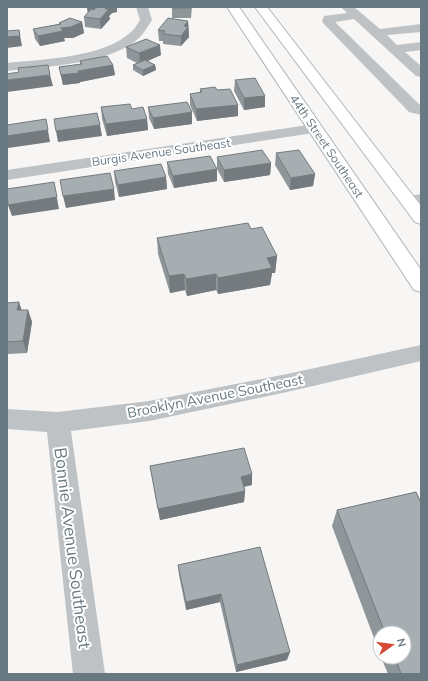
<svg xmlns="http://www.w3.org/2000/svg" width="428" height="681" font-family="Mulish,sans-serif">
	<rect width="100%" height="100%" fill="#f7f6f4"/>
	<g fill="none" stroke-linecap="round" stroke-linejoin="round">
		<defs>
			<path id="major" d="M227,7h12l182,263v22l-7,-2z
				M255,7h12l154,199v18l-6,-2z"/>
		</defs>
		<use href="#major" stroke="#afb5b8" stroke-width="2"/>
		<path fill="#bec2c5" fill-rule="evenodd" d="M136,7h12l4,13c-4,6 -8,13 -13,18 -27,26 -96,29 -132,33v-8c36,-4 96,-5 124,-31 4,-3 6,-8 9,-12z
			M341,7h13l26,22 41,-5v8l-34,3 10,10 24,-3v8l-16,2 16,14v11l-5,-1 -62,-57 -19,3 86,84v9l-12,-3 -85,-88 -2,-3 2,-5 23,-3z
			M315,124l5,2 3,3 -3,3 -313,48v-10z
			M421,194v10l-13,2 -6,-1 -3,-4 3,-4z
			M421,345v16l-134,31 -138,29 -78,10 34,243h-32l-26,-242 -40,-3v-20l51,3 91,-11 138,-27z"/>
		<use href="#major" fill="#fff" fill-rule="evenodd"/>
	</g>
	<path fill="#8f9699" d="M87,7h30v5l-5,1 -3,3 1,3 -9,10 -16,-2 -1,-10 4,-4z
		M192,7l-1,11h-19v-10z
		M188,21l1,16 -8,9 -18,-2v-3h-4l-1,-11z
		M82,22l2,11 -11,5h-9l1,3 -25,5 -5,-7 -2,-10 27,-5 -1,-1z
		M126,47l35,8 -13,6 7,4 1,5 -13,6 -10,-6v-5l4,-2 -10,-5z
		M80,61l33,4 2,10 -35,7v1l-17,2 -4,-18 21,-3z
		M235,80l30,16v11l-21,3 -10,-19z
		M200,89l17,1 21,15v11l-41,5 -7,-16v-11l10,-1z
		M101,107l31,2 15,10 1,11 -41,6 -5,-17z
		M148,107l44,17 -38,5 -5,-11z
		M276,153l39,21 -2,12 -23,4 -15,-25z
		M217,157l54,6 -1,12 -46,7 -7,-13z
		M167,162l50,19 -43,7 -6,-14z
		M114,171l52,6 1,12 -48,8 -4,-15z
		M251,229l26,27 -2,17h-3l-2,12 -52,9 -2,-4 -29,6 -2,-6 -15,3 -12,-39 -1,-16z
		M19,302l2,8h7l4,12 -5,31 -20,1v-51z
		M150,466l102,8v11l-8,2 1,4 -1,11 -84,18z
		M416,492l5,11v171h-33l-7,-17h23v-24h-24v21l-48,-128 5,-16z
		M260,547l27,113 -51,12 -16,-70 -34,8 -7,-35 -1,-10z"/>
	<path fill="#747a7d" d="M87,7h12l-11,7z
		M107,7h10v5l-5,1 -3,3 1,3 -9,10 -1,-10 5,-10z
		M188,21l1,16 -8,9v-10l3,-10z
		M82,22l2,11 -11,5h-9l1,3 -25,5 -2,-10 23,-8z
		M19,30l3,16 -15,2v-11z
		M160,45l1,10 -21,9 -1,-11z
		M113,65l2,10 -35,7v1l-17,2 -2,-10z
		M155,65l1,5 -13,6v-6z
		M50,75l3,11 -46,6v-12z
		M265,96v11l-21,3v-12z
		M238,105v11l-41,5 -1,-12z
		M192,112v12l-38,5 -1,-11z
		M46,119l4,23 -42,6 -1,-4v-8z
		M147,119l1,11 -41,6 -1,-12z
		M100,125l2,11 -44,6 -2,-11z
		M271,163l-1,12 -46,7v-12z
		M217,169v12l-43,7 -1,-12z
		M315,174l-2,12 -23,4 1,-12z
		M166,177l1,12 -48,8 -1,-12z
		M54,182l5,27 -47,7 -4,-11z
		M114,189l1,11 -49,8 -3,-12z
		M277,256l-2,17h-3l-2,12 -52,9v-16l49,-20z
		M184,274l1,16 -15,3 -1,-17z
		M216,274v16l-29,6 -1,-17z
		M19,302l4,12 -6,-4z
		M28,310l4,12 -5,31 -4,-12z
		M252,474v11l-12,2 1,-10z
		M245,491l-1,11 -84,18 -2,-11z
		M221,594l-1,8 -34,8v-8z
		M290,652l-3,8 -51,12 1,-7z"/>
	<path fill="#a6aeb2" stroke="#747a7d" d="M96,7h11l-2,2h4l-9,10 -16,-2 7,-8 3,1z
		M172,7h19v1h-19z
		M70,18l12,4 -11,5 -10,1 2,3 -25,5 -5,-7 28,-5 -2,-1z
		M168,18l20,3 -4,5 4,1 -7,9 -18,-2 2,-3 -7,-1z
		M19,30l1,6 -13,1v-6z
		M146,39l14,6 -21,8 -13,-6z
		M107,56l6,9 -35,6 1,2 -18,2 -2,-8 23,-3 -2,-3z
		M145,60l10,5 -12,5 -10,-5z
		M48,65l2,10 -43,5v-6l12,-2 -1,-4z
		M255,78l10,18 -21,2 -9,-18z
		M215,87l2,3 13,-1 8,16 -42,4 -6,-15 12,-2 -2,-3z
		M187,102l5,10 -39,6 -5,-11z
		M130,104l2,5 11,-2 4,12 -41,5 -5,-17z
		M97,113l3,12 -44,6 -2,-12z
		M46,119l2,11 -41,6v-11z
		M262,150l9,13 -47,7 -7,-13z
		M299,150l16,24 -24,4 -15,-25z
		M210,156l7,13 -44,7 -6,-14z
		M161,164l5,13 -48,8 -4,-14z
		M110,173l4,16 -51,7 -3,-16z
		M54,182l3,15 -49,8 -1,-16z
		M248,223l3,6 11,-2 15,29 -10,2 5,10 -54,10 -2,-4 -30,5 -2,-5 -15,2 -12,-38z
		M19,302l-2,8h11l-5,31 -16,1v-39z
		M244,448l8,26 -11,3 4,14 -87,18 -8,-43z
		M416,492l5,11v171h-20l-6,-17h9v-24h-19l-48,-123z
		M260,547l30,105 -53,13 -16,-71 -35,8 -8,-37z"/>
	<g text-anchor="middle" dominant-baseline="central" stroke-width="4" stroke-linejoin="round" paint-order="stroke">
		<g font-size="12" fill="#687982" stroke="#fff">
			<text transform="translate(327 146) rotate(56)">44th Street Southeast</text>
			<text transform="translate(161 152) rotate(-8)">Burgis Avenue Southeast</text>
		</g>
		<g font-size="14" fill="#687982" stroke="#fff">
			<text transform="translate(215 396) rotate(-11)">Brooklyn Avenue Southeast</text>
		</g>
		<g font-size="17" fill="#687982" stroke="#fff">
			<text transform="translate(73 548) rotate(83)">Bonnie Avenue Southeast</text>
		</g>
	</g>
	<rect width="428" height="681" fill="none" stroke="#687982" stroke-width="16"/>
	<g transform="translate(392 645) rotate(76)"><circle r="19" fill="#ffffff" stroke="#c3c9cd"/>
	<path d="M0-3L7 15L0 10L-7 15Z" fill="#d54b36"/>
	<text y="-6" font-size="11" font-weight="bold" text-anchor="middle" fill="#687982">N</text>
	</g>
</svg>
